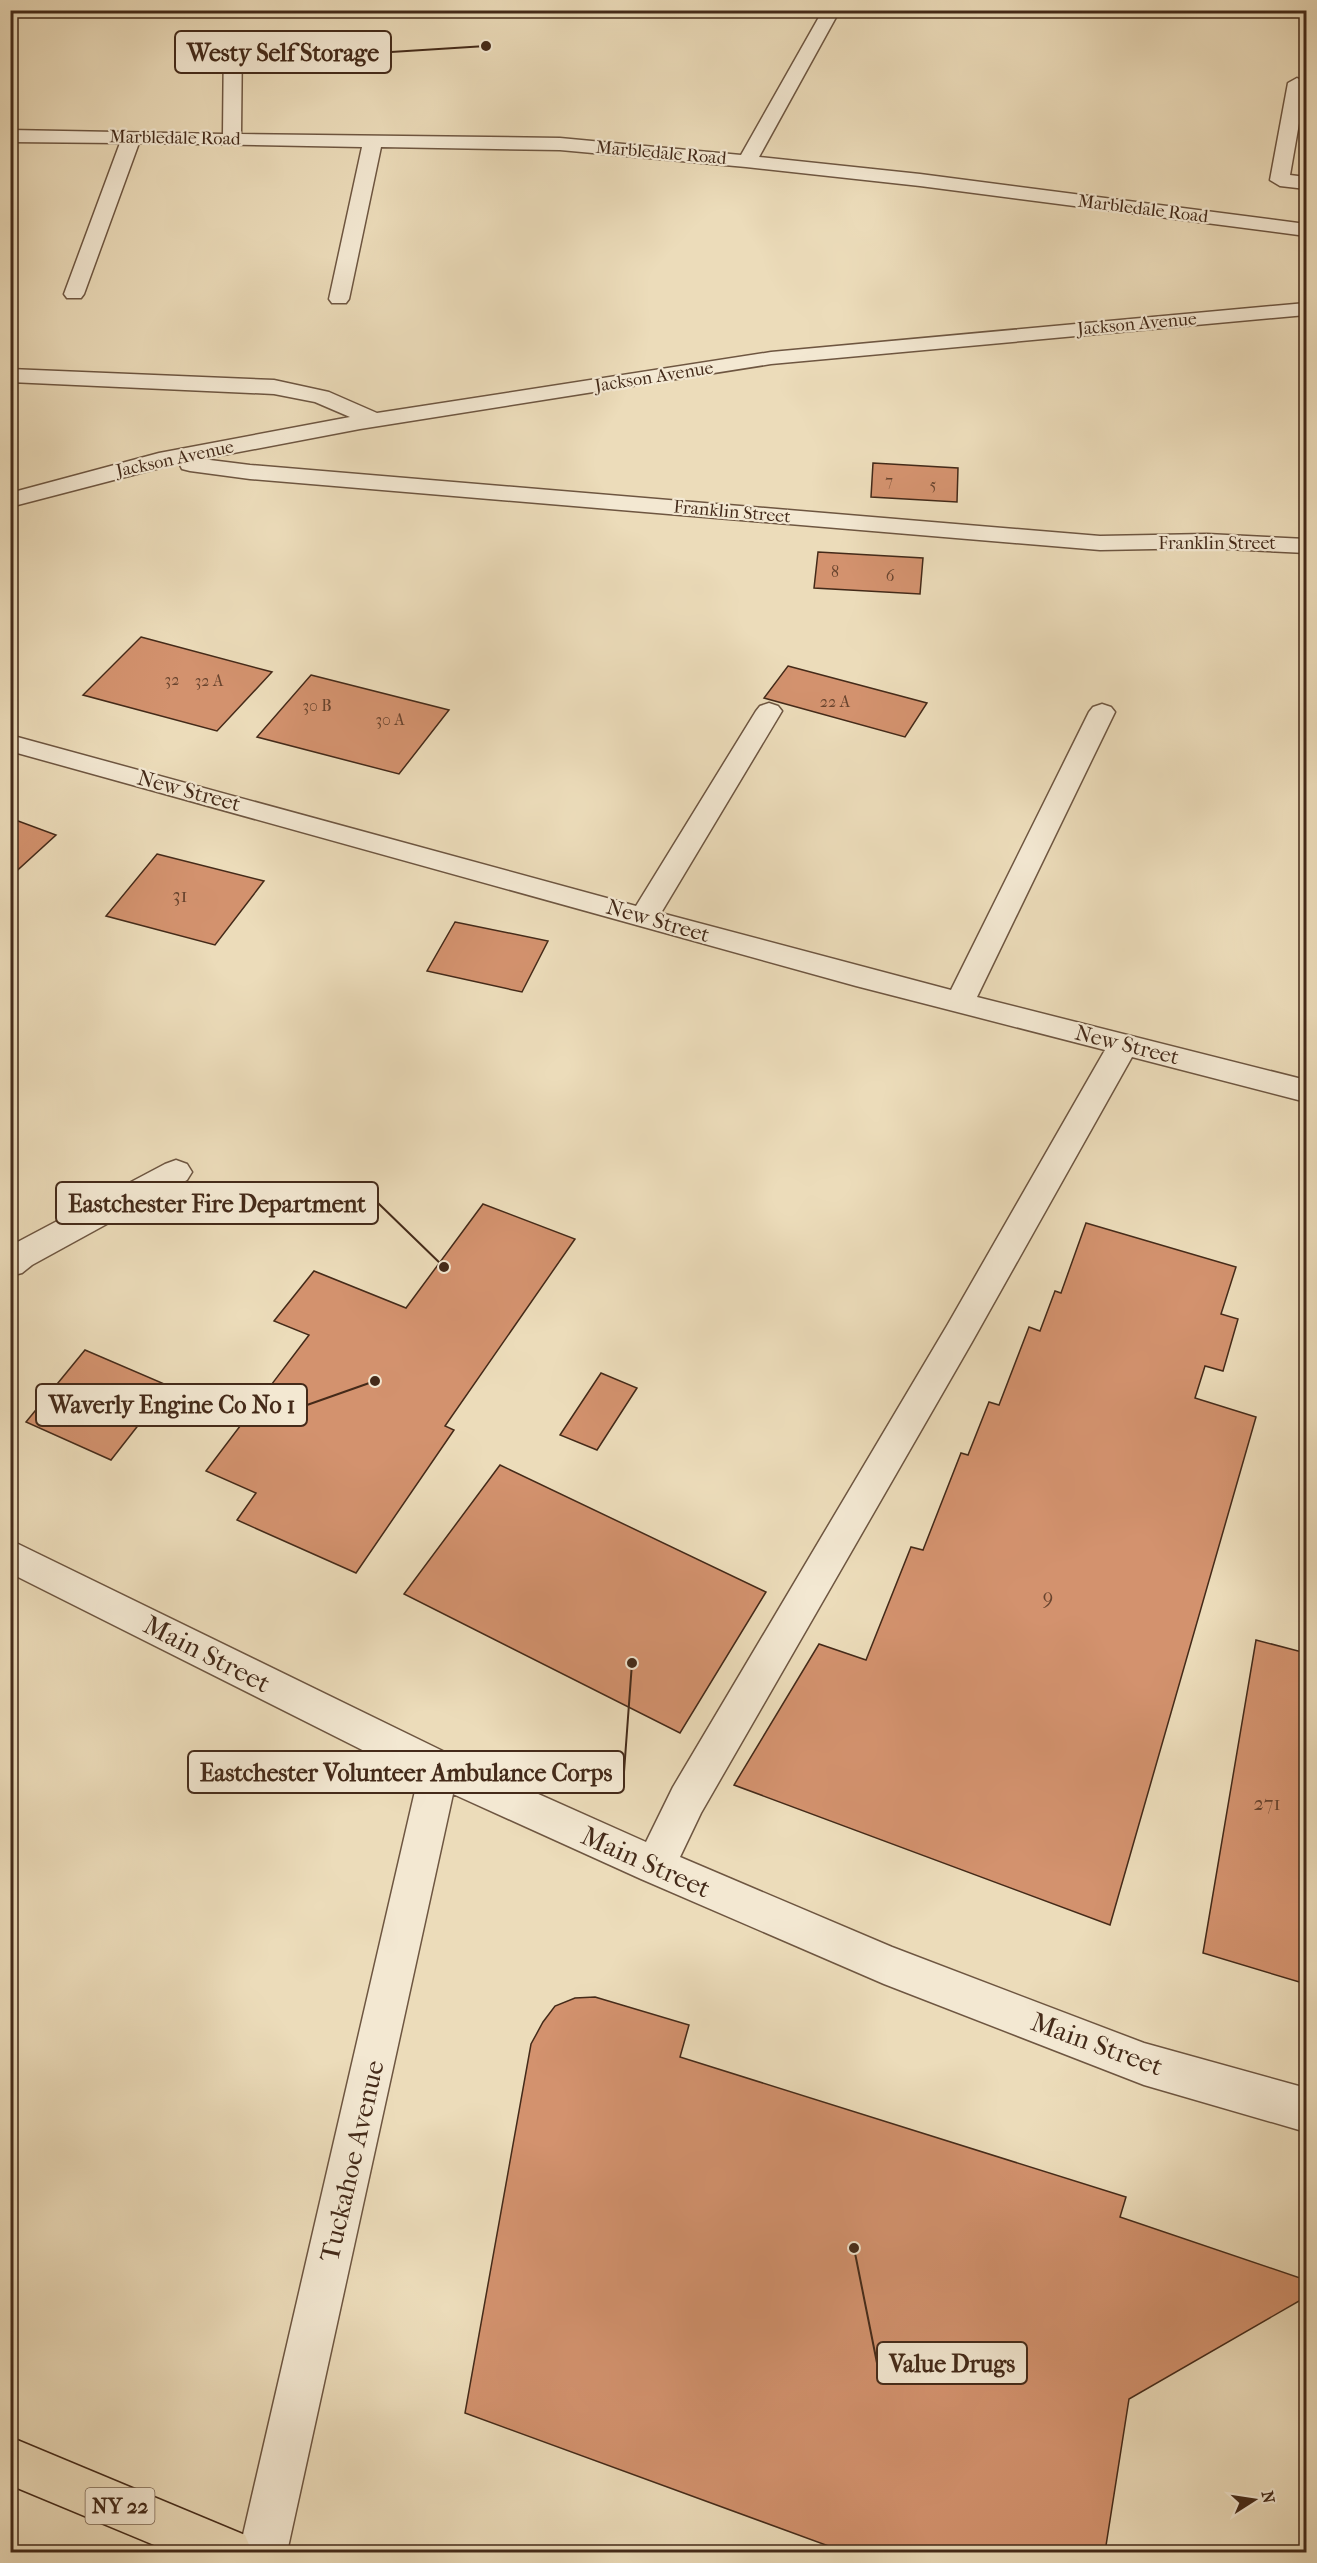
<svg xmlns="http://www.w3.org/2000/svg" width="1317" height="2563" font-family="'IM FELL French Canon',serif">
	<rect width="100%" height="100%" fill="#ecdcba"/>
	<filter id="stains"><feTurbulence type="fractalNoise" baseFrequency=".00333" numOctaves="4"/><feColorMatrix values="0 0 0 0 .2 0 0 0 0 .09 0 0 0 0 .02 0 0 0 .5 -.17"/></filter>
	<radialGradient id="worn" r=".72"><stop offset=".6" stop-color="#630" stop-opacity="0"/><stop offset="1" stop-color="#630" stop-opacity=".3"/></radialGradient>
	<path fill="#d3926e" stroke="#442a19" stroke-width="1.5" d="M873,463l85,5 -1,34 -86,-5z
		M818,552l105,6 -3,36 -106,-6z
		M141,637l131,35 -55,59 -134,-36z
		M788,666l139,37 -22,34 -141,-39z
		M311,675l138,35 -50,64 -142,-37z
		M10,818l46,17 -46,42z
		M157,854l107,27 -49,64 -109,-29z
		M455,922l93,19 -26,51 -95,-21z
		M483,1204l92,35 -130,187 9,4 -98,143 -119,-53 19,-27 -50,-22 103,-136 -35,-14 40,-50 92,37z
		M1086,1223l150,44 -15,47 17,5 -15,52 -18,-5 -10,32 61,19 -146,508 -376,-140 85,-141 47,16 45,-113 12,3 38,-97 7,2 21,-53 10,3 30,-78 11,4 15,-40 6,2z
		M85,1350l84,36 -58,74 -85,-38z
		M601,1373l36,15 -40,62 -37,-15z
		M500,1465l266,127 -86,141 -276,-139z
		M1256,1640l50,13v331l-103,-31z
		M595,1997l94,28 -9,32 446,140 -6,20 186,63v17l-177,102 -24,153h-260l-380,-139 66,-369 12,-22 12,-16 20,-8z"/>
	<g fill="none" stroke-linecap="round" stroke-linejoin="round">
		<defs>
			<path id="minor" d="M823,10h17l-81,147 161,17 386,50v12l-386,-50 -174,-19 -186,-17 -179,-3 -32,152 -3,4h-14l-3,-4 33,-152 -223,-4 -55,151 -3,4h-14l-3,-4 56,-151 -110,-1v-12l213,4 1,-97 9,-5 9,5 -1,97 319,4 181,17z
				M1297,78l9,5 -16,92 16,2v12l-26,-3 -10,-6 18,-97z
				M1306,303v12l-535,49 -411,65 -158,30 48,6 850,71 107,-2 99,5v14l-99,-5 -107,2 -850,-71 -60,-8 -8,-2 -3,-6 -169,44v-14l149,-40 191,-36 -35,-15 -41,-8 -264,-12v-13l264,11 55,12 48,21 394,-61z
				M769,703l9,3 4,5 -121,202 290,77 138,-278 4,-5 9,-3 9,3 4,5 -138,285 329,83v22l-174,-45 -160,285 -271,471 -21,44 212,90 252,96 162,45v44l-162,-47 -260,-101 -243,-105 -188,-85 -166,758h-48l179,-774 -408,-205v-33l443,216 193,86 27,-55 275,-463 157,-274 -249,-64 -846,-235v-16l626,171 120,-195 4,-5z
				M176,1160l11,4 5,8 -5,8 -155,85 -10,8 -12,3v-30l155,-82z"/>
			<path id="major" d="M10,2437l235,98 7,17h-81l-161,-67z"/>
		</defs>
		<use href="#minor" stroke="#6e5641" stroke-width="3"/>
		<use href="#major" stroke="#442a19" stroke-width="3"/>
		<use href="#minor" fill="#f3e8d2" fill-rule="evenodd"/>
		<use href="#major" fill="#ecdcba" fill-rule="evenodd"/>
	</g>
	<g text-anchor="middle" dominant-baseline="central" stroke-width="4.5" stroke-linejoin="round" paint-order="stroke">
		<g font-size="16" fill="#68442e">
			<text x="889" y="480">7</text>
			<text x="933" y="484">5</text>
			<text x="835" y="571">8</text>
			<text x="890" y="575">6</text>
			<text x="172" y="679">32</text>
			<text x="209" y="680">32 A</text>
			<text x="835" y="701">22 A</text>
			<text x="317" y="705">30 B</text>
			<text x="390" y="719">30 A</text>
		</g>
		<g font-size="18" fill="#442a19" stroke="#f3e8d2">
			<text transform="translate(175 138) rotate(1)">Marbledale Road</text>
			<text transform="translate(661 153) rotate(5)">Marbledale Road</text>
			<text transform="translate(1143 209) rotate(7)">Marbledale Road</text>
			<text transform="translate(1137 324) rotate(-5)">Jackson Avenue</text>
			<text transform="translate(654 377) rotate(-9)">Jackson Avenue</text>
			<text transform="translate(175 459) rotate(-12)">Jackson Avenue</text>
			<text transform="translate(732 512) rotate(5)">Franklin Street</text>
			<text x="1217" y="543">Franklin Street</text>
		</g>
		<g font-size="20" fill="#68442e">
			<text x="180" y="895">31</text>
			<text x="1048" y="1597">9</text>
			<text x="1267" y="1803">271</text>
		</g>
		<rect fill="#f3e8d2" stroke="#786350" stroke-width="1.5" x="85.5" y="2488" width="69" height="36" rx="4.5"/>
		<g font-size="21" font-weight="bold" fill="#442a19">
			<text x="120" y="2506">NY 22</text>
		</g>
		<g font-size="22" fill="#442a19" stroke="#f3e8d2">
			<text transform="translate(189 791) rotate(15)">New Street</text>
			<text transform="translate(658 921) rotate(16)">New Street</text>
			<text transform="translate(1127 1045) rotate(14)">New Street</text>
		</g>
		<g font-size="27" fill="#442a19" stroke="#f3e8d2">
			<text transform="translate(207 1654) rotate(27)">Main Street</text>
			<text transform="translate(646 1862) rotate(24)">Main Street</text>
			<text transform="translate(1097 2044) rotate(20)">Main Street</text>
			<text transform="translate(352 2161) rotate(-77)">Tuckahoe Avenue</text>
		</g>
	</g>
	<path fill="none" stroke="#442a19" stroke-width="2" d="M486 46L391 52M444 1267L378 1203M375 1381L307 1405M632 1663L624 1772M854 2248L877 2363"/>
	<g fill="#442a19" stroke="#f3e8d2" stroke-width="2">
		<circle cx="486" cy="46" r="6"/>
		<circle cx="444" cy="1267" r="6"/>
		<circle cx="375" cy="1381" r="6"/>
		<circle cx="632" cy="1663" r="6"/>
		<circle cx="854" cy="2248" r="6"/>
	</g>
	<g fill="#f3e8d2" stroke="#442a19" stroke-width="2">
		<rect x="175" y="31" width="216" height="42" rx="6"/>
		<rect x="56" y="1182" width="322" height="42" rx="6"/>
		<rect x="36" y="1384" width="271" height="42" rx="6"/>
		<rect x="188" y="1751" width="436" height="42" rx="6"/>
		<rect x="877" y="2342" width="150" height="42" rx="6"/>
	</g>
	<g font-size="24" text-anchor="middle" font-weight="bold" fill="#442a19">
		<text x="283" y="61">Westy Self Storage</text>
		<text x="217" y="1212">Eastchester Fire Department</text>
		<text x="172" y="1413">Waverly Engine Co No 1</text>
		<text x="406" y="1781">Eastchester Volunteer Ambulance Corps</text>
		<text x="952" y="2372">Value Drugs</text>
	</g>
	<rect width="1317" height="2563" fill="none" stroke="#ecdcba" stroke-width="36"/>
	<rect x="12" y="12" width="1293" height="2539" fill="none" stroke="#442a19" stroke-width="3"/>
	<rect x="18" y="18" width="1281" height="2527" fill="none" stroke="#442a19" stroke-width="1.5"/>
	<g transform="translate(1254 2500) rotate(78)" stroke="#f3e8d2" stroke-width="4.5" paint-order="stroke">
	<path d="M0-4.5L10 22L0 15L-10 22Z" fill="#442a19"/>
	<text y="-9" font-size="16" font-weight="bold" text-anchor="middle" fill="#442a19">N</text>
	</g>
	<rect width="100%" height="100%" filter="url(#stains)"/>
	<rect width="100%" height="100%" fill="url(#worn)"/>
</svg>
